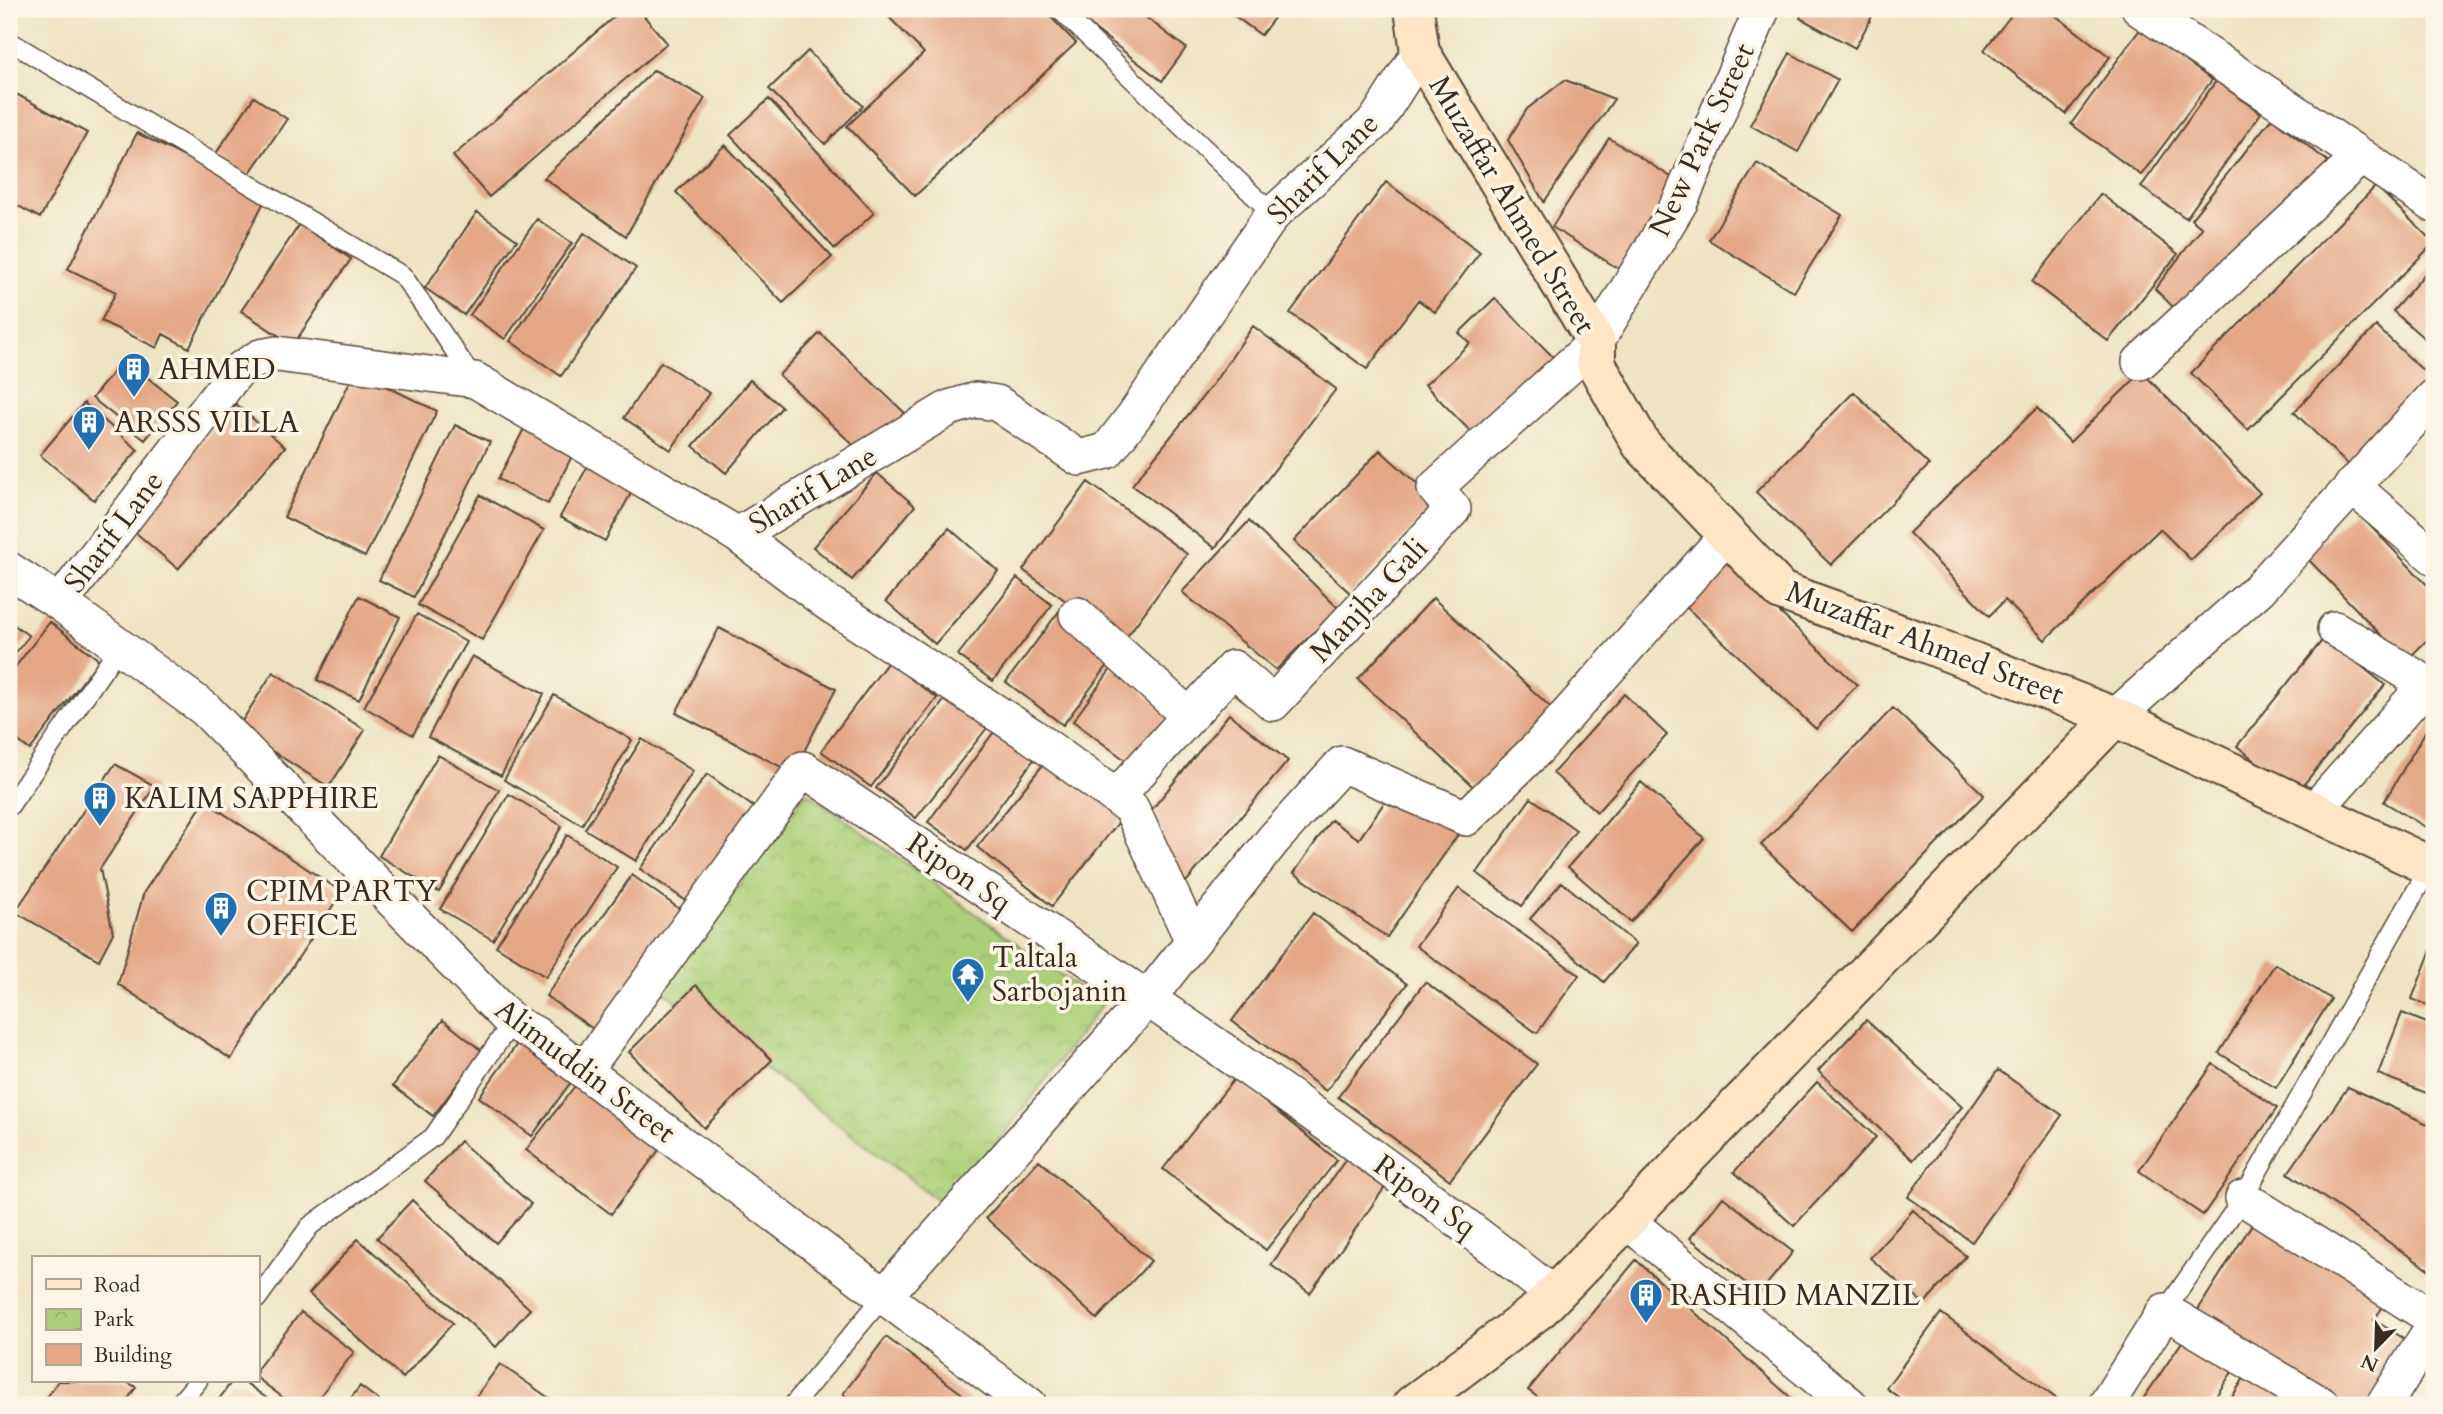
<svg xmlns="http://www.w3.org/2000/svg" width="2443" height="1414" font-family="Cardo,serif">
<defs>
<pattern id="park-crowns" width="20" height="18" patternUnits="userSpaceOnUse" patternTransform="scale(1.75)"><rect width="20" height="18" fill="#abd079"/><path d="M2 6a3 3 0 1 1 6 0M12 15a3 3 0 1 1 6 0" fill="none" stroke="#94b368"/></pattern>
</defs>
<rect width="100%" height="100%" fill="#fcf5e5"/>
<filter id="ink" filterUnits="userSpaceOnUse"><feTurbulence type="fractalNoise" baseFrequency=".0143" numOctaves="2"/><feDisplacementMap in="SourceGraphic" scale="14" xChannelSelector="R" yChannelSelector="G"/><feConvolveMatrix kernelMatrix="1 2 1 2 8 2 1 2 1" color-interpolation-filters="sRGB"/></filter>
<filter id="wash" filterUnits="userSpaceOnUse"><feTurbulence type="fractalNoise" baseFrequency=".00686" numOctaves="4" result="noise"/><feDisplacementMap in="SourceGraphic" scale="28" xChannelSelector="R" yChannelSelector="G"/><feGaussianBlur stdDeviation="1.57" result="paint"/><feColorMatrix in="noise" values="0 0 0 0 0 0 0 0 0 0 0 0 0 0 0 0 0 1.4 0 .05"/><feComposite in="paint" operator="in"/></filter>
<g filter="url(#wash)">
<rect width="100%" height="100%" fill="#eee3c3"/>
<path fill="url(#park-crowns)" stroke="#737d4c" stroke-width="2" d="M807,792L1102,1005L948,1208L662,990Z"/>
<g id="blocks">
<path fill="#e4a786" d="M623,9H638L667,43L489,197L453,156Z
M881,9H1043L1076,43L915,196L847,126L924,53Z
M1069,9H1135L1186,48L1162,81Z
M1225,9H1281L1261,35Z
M1805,9H1876L1855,48L1800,18Z
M2016,9H2047L2110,57L2066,114L1984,50Z
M2141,28L2212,80L2141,175L2071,124Z
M808,51L863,106L825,144L769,89Z
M1790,53L1838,80L1798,152L1750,125Z
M654,70L705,98L626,236L544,178Z
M1565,80L1614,99L1544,202L1508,140L1527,109Z
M2216,81L2261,113L2186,218L2141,187Z
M9,90L87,133L40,218L9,201Z
M254,97L287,119L247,177L215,155Z
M769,99L874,213L835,249L730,135Z
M2272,118L2330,163L2183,317L2155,289L2202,228L2191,219Z
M137,133L266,198L189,348L163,334L157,348L101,321L116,292L68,269Z
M1609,138L1679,182L1622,271L1552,227Z
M725,145L832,257L783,303L676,192Z
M1757,163L1842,215L1794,292L1709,240Z
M1386,182L1480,252L1435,312L1418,300L1367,369L1290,313Z
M2376,186L2434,243L2248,430L2191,373Z
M2101,194L2178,254L2108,341L2032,282Z
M477,212L517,240L464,315L425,288Z
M537,219L572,243L505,339L470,315Z
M300,224L351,259L293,345L241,311Z
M584,233L636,268L561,376L510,341Z
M2434,263V347L2393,311Z
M1495,298L1556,360L1476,437L1425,385L1470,343L1459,333Z
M1253,326L1336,389L1215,548L1132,485L1213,384Z
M2376,326L2434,381L2352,469L2294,412Z
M820,333L906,414L865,456L779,375Z
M124,359L177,401L145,440L92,398Z
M661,362L709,393L671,450L624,418Z
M355,371L437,411L365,557L284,517Z
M2142,372L2260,493L2191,560L2160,529L2045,640L2005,600L1989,616L1909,533L2037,408L2070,442Z
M750,380L782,407L726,473L693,446Z
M1854,392L1929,465L1831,565L1756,492Z
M84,403L138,450L94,500L40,455Z
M236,404L285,447L178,569L128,526Z
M528,421L577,446L548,504L498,479Z
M455,425L490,442L414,597L379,580Z
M1380,450L1437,502L1351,594L1294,541Z
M591,460L636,484L605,541L560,517Z
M877,473L915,506L852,580L813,547Z
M1088,482L1187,554L1123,642L1023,570Z
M480,495L544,530L482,640L418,605Z
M2355,510L2434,592V633L2406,661L2306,557Z
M1249,521L1338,608L1276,670L1182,592Z
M949,528L998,571L935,644L886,601Z
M1726,562L1857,685L1816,729L1685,606Z
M1017,578L1052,605L993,681L958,655Z
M359,596L400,617L359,700L317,680Z
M1433,598L1559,715L1483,796L1358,679Z
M1060,610L1117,653L1063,725L1006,682Z
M417,614L466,642L413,735L364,707Z
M9,621L29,636L9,661Z
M50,622L99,660L30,750L9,734V675Z
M719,628L836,689L793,773L676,713Z
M2325,637L2385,685L2296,794L2237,746Z
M472,656L544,694L501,776L428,737Z
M888,662L937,698L871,787L821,751Z
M1114,665L1170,716L1129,763L1073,721Z
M273,672L365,730L329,787L237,729Z
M1624,694L1667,735L1597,812L1553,773Z
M554,695L632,740L582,825L504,780Z
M947,697L987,728L916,818L876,788Z
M1893,708L1984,795L1852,932L1761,845Z
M1229,714L1288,761L1181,888L1149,813Z
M2434,717V832L2384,802Z
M996,729L1035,758L967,850L928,822Z
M642,739L693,771L636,861L585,829Z
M438,755L499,790L439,892L379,856Z
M1050,756L1125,814L1052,906L977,847Z
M115,764L155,786L100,869L113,933L99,960L15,912Z
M707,774L762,813L695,907L640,869Z
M1641,782L1704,838L1631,922L1568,867Z
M1395,787L1459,833L1387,937L1294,873L1331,820L1359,839Z
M509,794L562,826L493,940L440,909Z
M1531,798L1576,830L1522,906L1477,873Z
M205,801L342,892L231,1059L118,984L144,892Z
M567,835L617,867L546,977L496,946Z
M632,875L681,910L596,1031L546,996Z
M1562,882L1636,944L1604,982L1530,919Z
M1459,888L1579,975L1537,1033L1416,946Z
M1313,913L1407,984L1326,1091L1232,1021Z
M2434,942V1008L2412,999Z
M2275,964L2331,999L2276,1088L2219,1053Z
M1425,982L1537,1064L1450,1180L1338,1097Z
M696,985L772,1060L704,1128L629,1052Z
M2402,1013L2434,1026V1096L2378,1074Z
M443,1020L482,1051L433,1116L393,1086Z
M1866,1020L1962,1107L1913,1160L1818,1071Z
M520,1040L573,1079L532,1136L479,1097Z
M2213,1064L2277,1108L2203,1215L2139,1171Z
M1998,1070L2062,1115L1972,1242L1908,1197Z
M581,1078L665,1142L611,1214L526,1150Z
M1235,1078L1337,1160L1266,1250L1163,1169Z
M1817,1082L1876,1137L1794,1226L1734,1172Z
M2348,1087L2434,1127V1273L2288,1173Z
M460,1141L531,1204L496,1243L425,1181Z
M1349,1155L1388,1183L1310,1293L1271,1265Z
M1039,1160L1151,1261L1097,1319L986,1218Z
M1723,1197L1793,1252L1759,1294L1690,1238Z
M412,1200L530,1309L496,1347L377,1238Z
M1913,1210L1966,1256L1924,1304L1870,1258Z
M2259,1213L2390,1296L2374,1320L2408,1341L2367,1405H2342L2196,1313Z
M358,1239L453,1323L403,1378L309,1294Z
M1636,1260L1799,1405H1548L1528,1390Z
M301,1312L354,1352L313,1405H293L257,1378V1369Z
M1941,1313L2065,1405H1909L1886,1388Z
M2188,1333L2236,1366L2210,1405H2139Z
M886,1337L977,1405H859L843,1394Z
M500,1364L559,1405H470Z
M2250,1369L2317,1405H2231L2228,1403Z
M58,1381H125L136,1387L124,1405H42Z
M232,1381H243L276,1405H215Z
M360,1386L385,1405H346Z"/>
</g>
</g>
<g filter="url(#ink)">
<use href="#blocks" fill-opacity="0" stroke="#564637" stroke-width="2"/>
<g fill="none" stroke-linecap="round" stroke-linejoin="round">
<defs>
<path id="lane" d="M1059,9L1273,214
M9,41L403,276L474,379
M9,807L119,647
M257,1299L310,1226L433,1137L512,1022
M2165,1311L2243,1198L2430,866
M178,1405L198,1381
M793,1405L884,1296"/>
<path id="street" d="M2140,9L2434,205
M2140,362L2361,156
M2352,486L2434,557
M738,535L828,603L1032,736L1131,808L1193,941
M9,570L60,603L205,709L512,1022L535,1034L1029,1405
M60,603L236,372L260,357L277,354L475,380L738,535L949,408L976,400L997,403L1079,458L1107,451L1134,416L1273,214L1376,121L1420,52
M1077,615L1189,716
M2115,717L2259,589L2434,397
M1117,796L1233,668L1273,703L1453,509L1435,488L1596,342L1680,202L1762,9
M2314,811L2427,684L2335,629
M584,1071L803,769C1057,938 1315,1104 1554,1295
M2243,1198L2434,1319
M1626,1220L1850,1405
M884,1296L1148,998L1273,840L1342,764L1466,818L1537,749L1727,535
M2106,1405L2165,1311L2322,1405
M2384,1405L2434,1325"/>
<path id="secondary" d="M1414,9L1420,52L1596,342V364L1641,444L1781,591L1925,643L2115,717L2434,868
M1412,1405L1540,1309L2115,717"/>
</defs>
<use href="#lane" stroke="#564637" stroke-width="21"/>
<use href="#street" stroke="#564637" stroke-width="38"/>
<use href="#secondary" stroke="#564637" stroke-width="42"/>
<use href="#lane" stroke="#fff" stroke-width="18"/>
<use href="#street" stroke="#fff" stroke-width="35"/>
<use href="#secondary" stroke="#fde5c5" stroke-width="38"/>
</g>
</g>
<defs>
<symbol id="building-pin" viewBox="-11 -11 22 30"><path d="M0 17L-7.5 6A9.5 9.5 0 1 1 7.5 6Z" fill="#1f6fb2" stroke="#fcf5e5"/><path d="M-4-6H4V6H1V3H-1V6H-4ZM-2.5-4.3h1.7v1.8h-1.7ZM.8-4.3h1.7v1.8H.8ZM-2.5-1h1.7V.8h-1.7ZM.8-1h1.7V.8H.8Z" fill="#fff"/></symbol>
<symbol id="temple-pin" viewBox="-11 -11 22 30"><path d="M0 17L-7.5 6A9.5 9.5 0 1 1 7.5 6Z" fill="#1f6fb2" stroke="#fcf5e5"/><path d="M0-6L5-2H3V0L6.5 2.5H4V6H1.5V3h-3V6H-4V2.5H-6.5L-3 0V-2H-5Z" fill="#fff"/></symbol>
</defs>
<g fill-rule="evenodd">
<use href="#building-pin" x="115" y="350" width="38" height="52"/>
<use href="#building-pin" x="70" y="403" width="38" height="52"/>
<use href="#building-pin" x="81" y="779" width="38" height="52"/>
<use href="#building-pin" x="202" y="889" width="38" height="52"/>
<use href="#temple-pin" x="949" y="955" width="38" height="52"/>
<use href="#building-pin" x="1627" y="1276" width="38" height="52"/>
</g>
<g text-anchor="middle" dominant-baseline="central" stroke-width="7" stroke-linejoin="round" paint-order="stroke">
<g font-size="30" fill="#3b2a1e" stroke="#fcf5e5">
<text transform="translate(1702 140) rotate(-65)">New Park Street</text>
<text transform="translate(1323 169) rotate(-45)">Sharif Lane</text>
<text transform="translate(1512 205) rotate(59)">Muzaffar Ahmed Street</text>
<text transform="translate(813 490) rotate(-31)">Sharif Lane</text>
<text transform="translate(114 532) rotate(-53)">Sharif Lane</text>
<text transform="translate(1369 600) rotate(-47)">Manjha Gali</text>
<text transform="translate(1925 643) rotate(21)">Muzaffar Ahmed Street</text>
<text transform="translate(959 873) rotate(34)">Ripon Sq</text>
<text transform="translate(585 1071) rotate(37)">Alimuddin Street</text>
<text transform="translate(1425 1196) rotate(36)">Ripon Sq</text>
</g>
<g font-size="30" fill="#3b2a1e" stroke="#fcf5e5" text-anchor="start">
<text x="158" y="369">AHMED</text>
<text x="114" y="422">ARSSS VILLA</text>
<text x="124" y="798">KALIM SAPPHIRE</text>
<text x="246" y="891">CPIM PARTY<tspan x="246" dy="34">OFFICE</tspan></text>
<text x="992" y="957">Taltala<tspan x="992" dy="34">Sarbojanin</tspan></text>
<text x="1670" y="1295">RASHID MANZIL</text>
</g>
</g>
<rect width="2443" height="1414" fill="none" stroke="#fcf5e5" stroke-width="35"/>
<rect x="32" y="1256" width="228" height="126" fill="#fcf5e5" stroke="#afa495" stroke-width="2"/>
<rect x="46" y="1279" width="35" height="10" fill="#fde5c5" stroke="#afa495" stroke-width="2"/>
<text x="94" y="1292" font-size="21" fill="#3b2a1e">Road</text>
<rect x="46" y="1309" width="35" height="21" fill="url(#park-crowns)" stroke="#afa495" stroke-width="2"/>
<text x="94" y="1326" font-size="21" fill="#3b2a1e">Park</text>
<rect x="46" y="1344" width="35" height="21" fill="#e4a786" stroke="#afa495" stroke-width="2"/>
<text x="94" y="1362" font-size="21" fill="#3b2a1e">Building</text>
<g transform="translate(2376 1348) rotate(203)" stroke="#fcf5e5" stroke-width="5" paint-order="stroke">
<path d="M0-5L12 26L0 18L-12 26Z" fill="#3b2a1e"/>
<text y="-10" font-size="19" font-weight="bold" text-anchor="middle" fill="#3b2a1e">N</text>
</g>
</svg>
